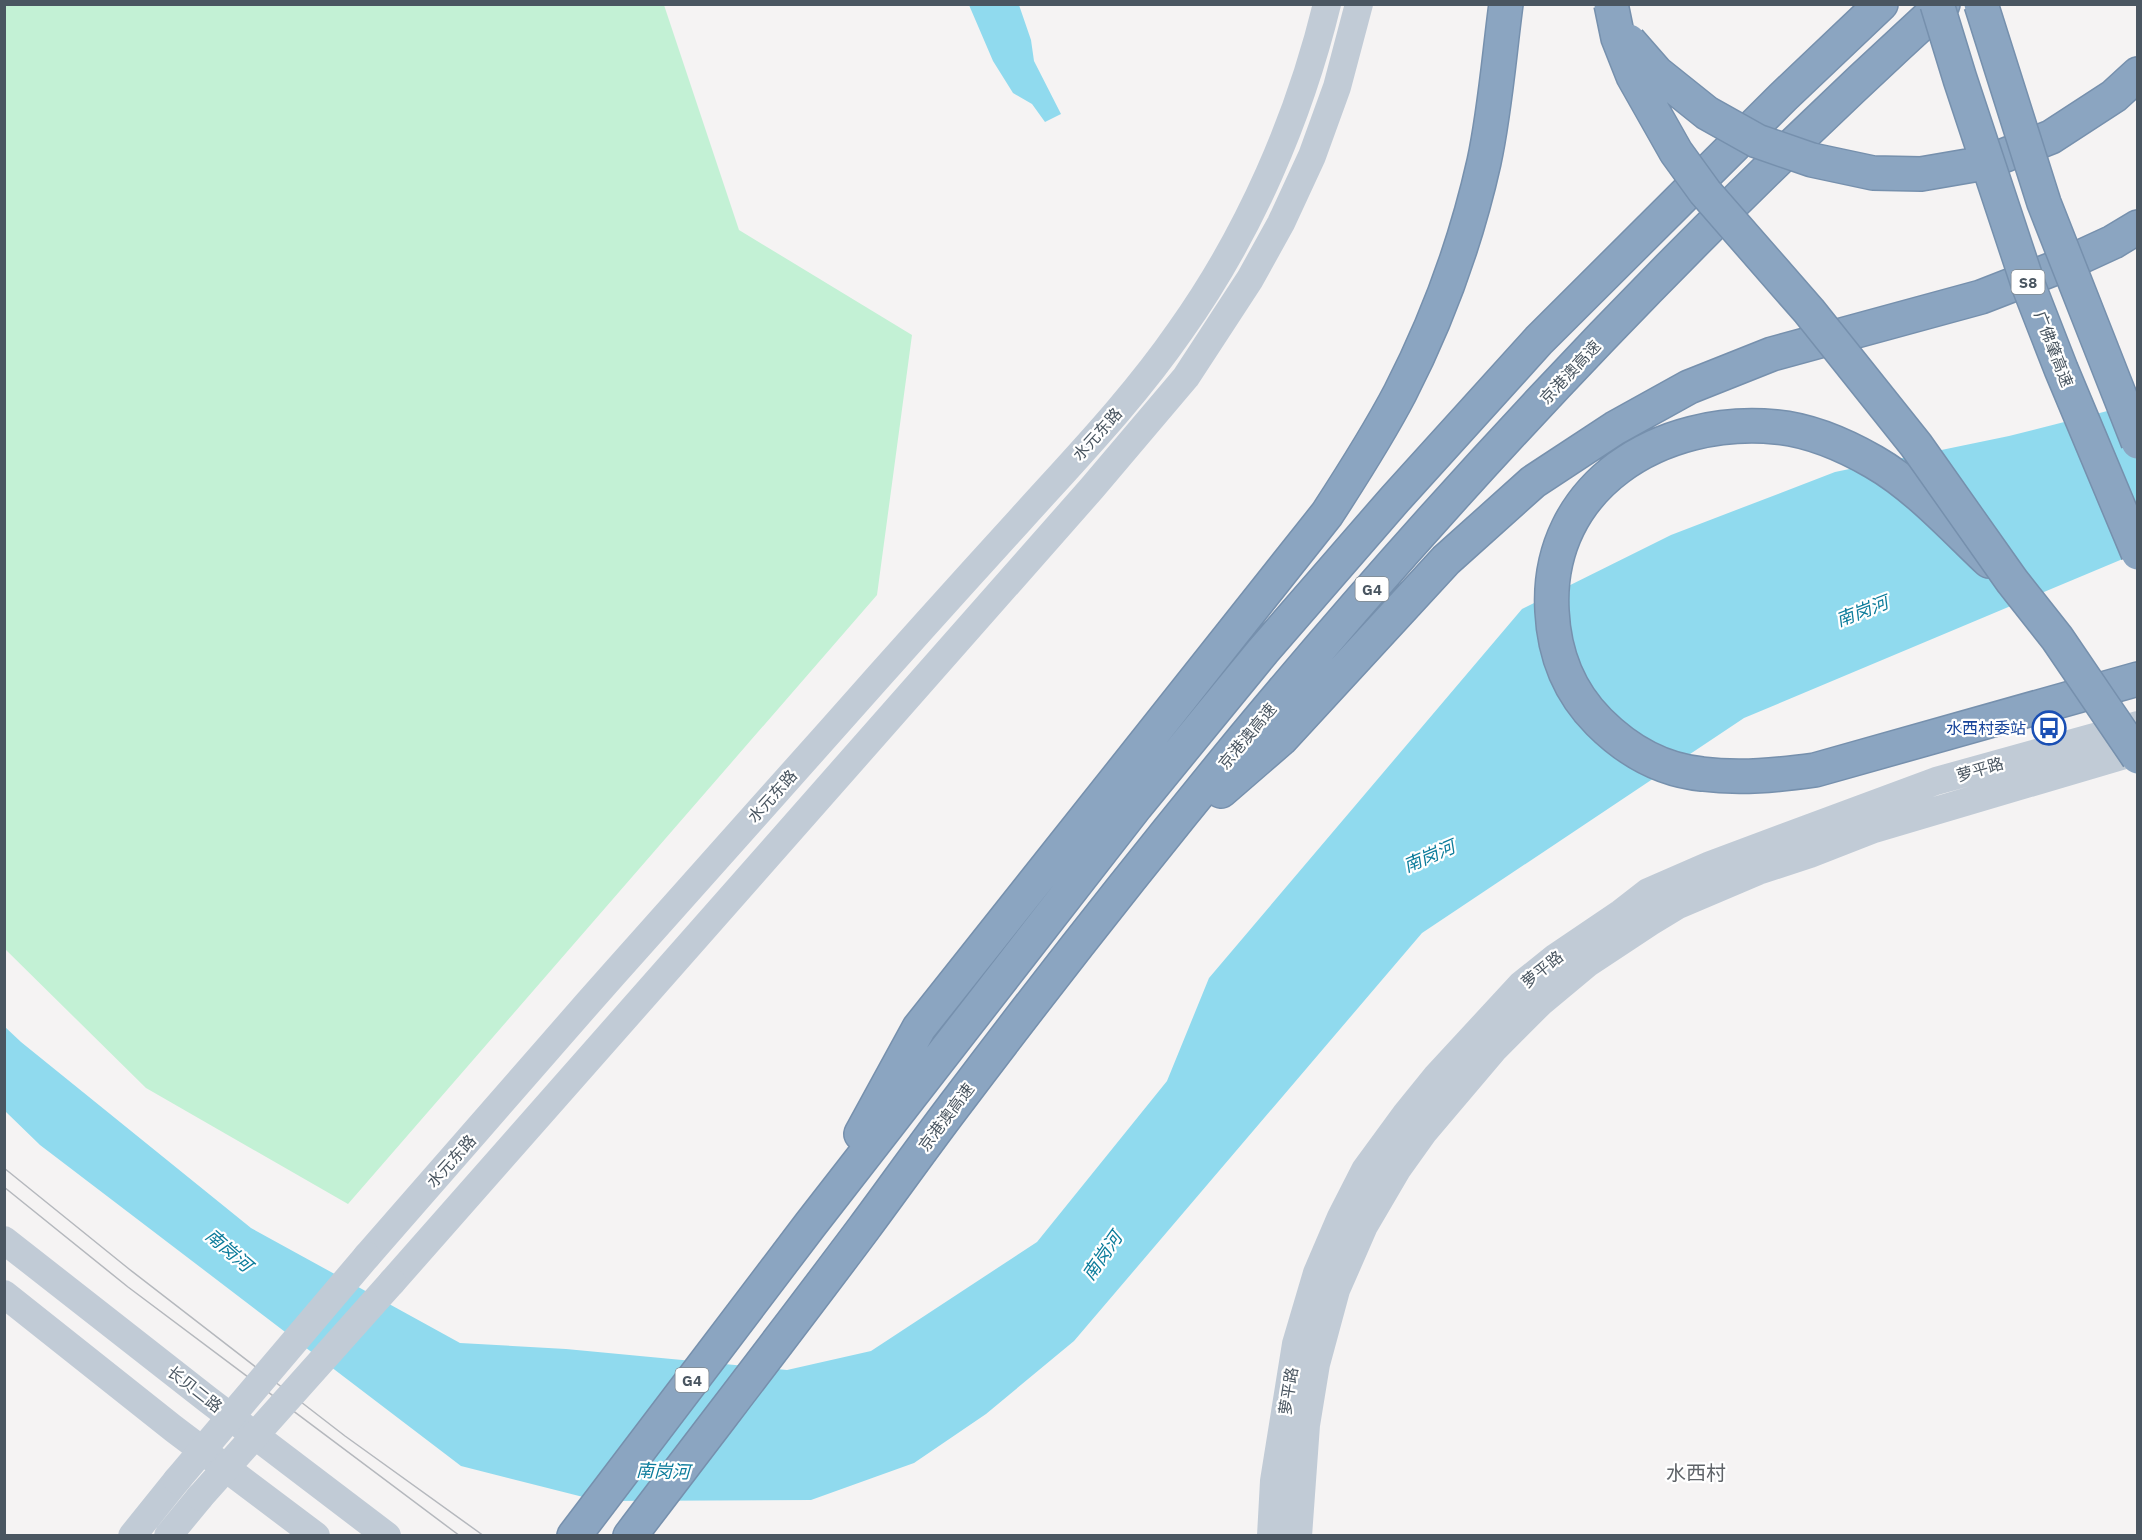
<svg xmlns="http://www.w3.org/2000/svg" width="2142" height="1540" font-family="'IBM Plex Sans','Noto Sans SC',sans-serif">
<rect width="100%" height="100%" fill="#f5f3f3"/>
<path fill="#c3f1d5" d="M4,5H664L739,230L912,335L877,595L348,1204L146,1088L5,949Z"/>
<path fill="#90daee" d="M969,5H1019L1031,40L1034,61L1061,114L1045,122L1032,104L1013,93L993,61Z
M2137,400V553L1744,718L1422,933L1074,1341L986,1414L914,1463L811,1500L599,1501L461,1466L40,1145L5,1111L4,1026L21,1042L251,1228L460,1343L566,1349L787,1370L871,1351L1037,1242L1167,1081L1209,978L1522,609L1671,535L1835,472L2009,436L2123,407Z"/>
<g fill="none" stroke-linecap="round" stroke-linejoin="round">
<defs>
<path id="highway" d="M1985,163L2051,137L2114,96L2138,74
M1989,561C1954,528 1916,486 1874,462C1846,446 1809,430 1776,427C1662,416 1545,485 1552,611C1554,653 1569,692 1599,722C1627,750 1661,770 1702,774C1740,779 1778,775 1815,770L2138,679
M1221,791L1281,739L1446,560L1533,482L1615,428L1689,387L1772,354L1981,297L2063,265L2113,242L2138,227
M861,1134L919,1028L1327,514C1353,474 1378,435 1400,393C1437,321 1466,242 1484,162C1495,111 1499,57 1506,4
M574,1536L810,1225L1136,806L1263,651L1395,499L1539,340L1783,97L1881,4
M630,1536C708,1433 787,1331 864,1228C896,1185 927,1141 960,1098C1052,976 1146,857 1243,739C1459,479 1693,232 1943,4"/>
</defs>
<use href="#highway" stroke="#7690ad" stroke-width="36"/>
<path stroke="#c1cbd6" stroke-width="28" d="M4,1240L207,1399L387,1536
M367,1256C441,1172 514,1087 588,1003C669,911 751,820 833,728C895,658 957,589 1020,520C1075,459 1133,399 1180,331C1249,234 1299,119 1327,4
M392,1282L1092,488L1186,377L1250,279L1281,223L1312,156L1337,87L1359,4
M4,1294L174,1429L316,1536
M132,1536L177,1480
M168,1536L200,1497
M1271,1536L1274,1481L1296,1344L1317,1273L1341,1217L1365,1170L1406,1114L1436,1077L1521,985L1556,957L1621,913L1648,892L1710,865L1936,781L2138,725
M1298,1536L1306,1425L1316,1364L1336,1290L1364,1226L1398,1168L1423,1133L1495,1048L1540,1003L1588,963L1650,922L1678,905L1758,871L1810,854L1874,829L2138,751"/>
<use href="#highway" stroke="#8ba5c1" stroke-width="33"/>
<path stroke="#b5b8bd" stroke-width="1.5" d="M4,1168L129,1269L345,1436L484,1536
M4,1187L128,1287L460,1536"/>
<defs>
<path id="highway-bridge" d="M1611,4L1618,38L1633,76L1676,152L1705,192L1809,311L1916,445L2012,581L2057,638L2138,757
M1937,4L1960,79L2029,287L2061,369L2138,553
M1981,4L2044,203L2138,442
M1629,41L1657,73L1707,113L1757,141L1812,160L1873,173L1921,174L1985,163"/>
</defs>
<use href="#highway-bridge" stroke="#7690ad" stroke-width="36" stroke-linecap="butt"/>
<path stroke="#c1cbd6" stroke-width="28" d="M177,1480L367,1256
M200,1497L392,1282"/>
<use href="#highway-bridge" stroke="#8ba5c1" stroke-width="33"/>
</g>
<defs>
<symbol id="bus-ring" viewBox="-11 -11 22 22"><circle r="9.5" fill="#fff" stroke="#1a4fb4" stroke-width="1.5"/><path d="M-5-6H5V4H4V6H2V4H-2V6H-4V4H-5ZM-3.5-4V0h7V-4ZM-3.5 1.2v1.5H-2V1.2ZM2 1.2v1.5H3.5V1.2Z" fill="#1a4fb4"/></symbol>
</defs>
<g fill-rule="evenodd">
<use href="#bus-ring" x="2030" y="709" width="38" height="38"/>
</g>
<g text-anchor="middle" dominant-baseline="central" stroke-width="4.5" stroke-linejoin="round" paint-order="stroke">
<g fill="#fff" stroke="#808990" stroke-width="1.5">
<rect x="2011.5" y="270" width="33" height="24" rx="4.5"/>
<rect x="1355.5" y="577" width="33" height="24" rx="4.5"/>
<rect x="675.5" y="1368" width="33" height="24" rx="4.5"/>
</g>
<g font-size="15" font-weight="bold" fill="#4a5661">
<text x="2028" y="282">S8</text>
<text x="1372" y="589">G4</text>
<text x="692" y="1380">G4</text>
</g>
<g font-size="16" fill="#4a5661" stroke="#fff">
<text transform="translate(2054 349) rotate(69)">广佛肇高速</text>
<text transform="translate(1570 372) rotate(-47)">京港澳高速</text>
<text transform="translate(1097 434) rotate(-48)">水元东路</text>
<text transform="translate(1247 736) rotate(-50)">京港澳高速</text>
<text transform="translate(1980 769) rotate(-16)">萝平路</text>
<text transform="translate(772 796) rotate(-48)">水元东路</text>
<text transform="translate(1542 969) rotate(-39)">萝平路</text>
<text transform="translate(946 1117) rotate(-53)">京港澳高速</text>
<text transform="translate(451 1161) rotate(-48)">水元东路</text>
<text transform="translate(195 1389) rotate(38)">长贝二路</text>
<text transform="translate(1288 1391) rotate(-81)">萝平路</text>
</g>
<g font-size="16" fill="#164399" stroke="#fff" text-anchor="end">
<text x="2026" y="728">水西村委站</text>
</g>
<g font-size="18" font-style="italic" fill="#0c7c9b" stroke="#fff">
<text transform="translate(1862 611) rotate(-21)">南岗河</text>
<text transform="translate(1429 856) rotate(-23)">南岗河</text>
<text transform="translate(229 1250) rotate(41)">南岗河</text>
<text transform="translate(1102 1256) rotate(-55)">南岗河</text>
<text transform="translate(663 1471) rotate(2)">南岗河</text>
</g>
<g font-size="20" fill="#5f6368" stroke="#fff">
<text x="1696" y="1472">水西村</text>
</g>
</g>
<rect width="2142" height="1540" fill="none" stroke="#4a5661" stroke-width="12"/>
</svg>
